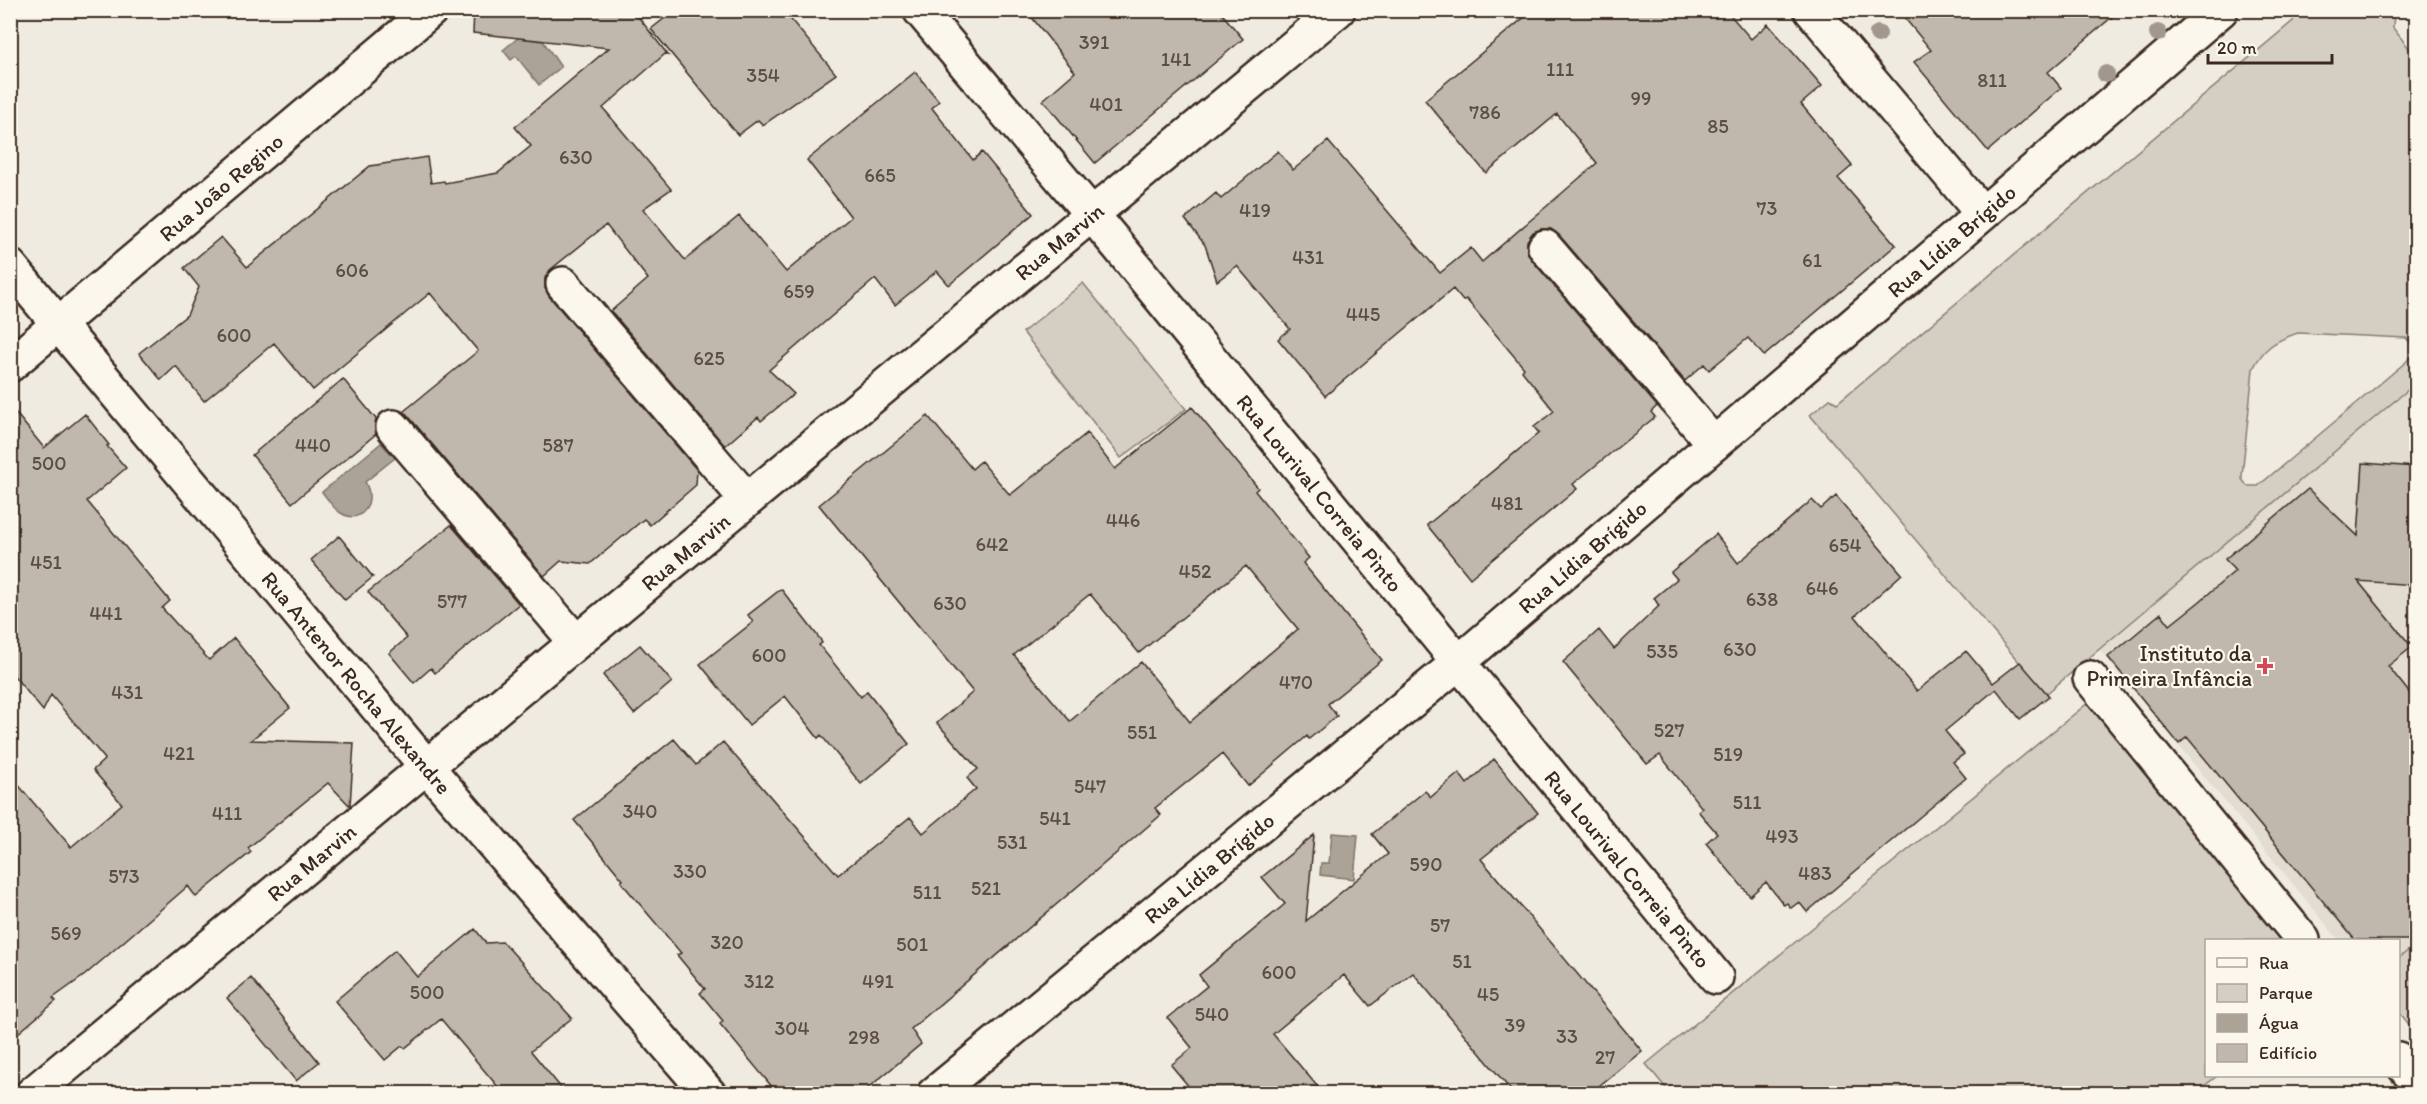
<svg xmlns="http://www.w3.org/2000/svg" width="2427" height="1104" font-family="Itim,sans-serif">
<rect width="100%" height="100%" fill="#f0ebe0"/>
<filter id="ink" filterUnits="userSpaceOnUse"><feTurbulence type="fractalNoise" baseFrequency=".0167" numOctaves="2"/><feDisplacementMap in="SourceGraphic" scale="12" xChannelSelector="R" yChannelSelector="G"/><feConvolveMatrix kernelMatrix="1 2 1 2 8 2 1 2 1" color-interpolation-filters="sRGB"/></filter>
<g filter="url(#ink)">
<path fill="#e2dcd1" d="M2416,383V944L2399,958L2398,940H2339L2100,650Z"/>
<path fill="#d5cec3" stroke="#887c70" stroke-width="1.5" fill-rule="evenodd" d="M2297,11H2394L2393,28L2416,57V383L2046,694L1810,415L1830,399L1837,403L2293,21ZM2298,333L2406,338L2415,348L2407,361L2258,486H2247L2242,479V476L2253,369C2263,348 2276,340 2298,333Z
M1083,283L1186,409L1121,458L1023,332Z
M2100,693L2302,940H2206V1076H2217L2195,1093H1670L1646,1064Z
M2416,944V1033L2399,1012V958Z"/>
<path fill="#aca397" stroke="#7f7367" stroke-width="1.5" d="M518,38L543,41L561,67L539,85L516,56L511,60L503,50Z
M381,443L395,458L365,482C377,502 361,526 341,513C333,509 328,499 322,492Z
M1332,833L1358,835L1354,879L1320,875L1321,863H1329Z"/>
<path fill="#c0b8ad" stroke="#3b2a1e" stroke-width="1.5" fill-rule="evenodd" d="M474,10H633L668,55L665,54L603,108L671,189L643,209L685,260L739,216L786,272L851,217L807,160L915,72L939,101L932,108L973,160L982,152L1033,214L949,285L937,271L895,305L875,279L769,370L794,394L761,421L758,417L725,446L611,311L648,279L606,225L550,270L545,278V288L549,296L697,470L696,485L650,525L644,519L590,564L561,561L544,576L404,411L478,351L430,293L313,390L274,343L204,401L176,366L161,380L139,353L187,315L199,287L184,268L221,237L247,267L370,166L427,157L431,183L444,181L445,183L498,173L531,146L515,127L609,48L473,33Z
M675,10H783L836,74L763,125L758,120L738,135L651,29Z
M1026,10H1219L1243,39L1095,163L1043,100L1075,72Z
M1533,10H1726L1751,39L1768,24L1822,86L1801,104L1852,166L1838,178L1896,245L1764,356L1748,338L1709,370L1704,364L1685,381L1559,235L1551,229H1541L1533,232L1527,241V251L1531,259L1657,406L1651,412L1655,417L1573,484L1577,489L1470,578L1427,525L1539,433L1534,427L1554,411L1522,371L1524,368L1466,299L1463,301L1453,289L1325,396L1278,339L1290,329L1237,266L1217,281L1205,245L1185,219L1216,193L1221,199L1278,151L1293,170L1328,141L1440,273L1471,248L1482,262L1597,163L1557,114L1486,173L1425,100Z
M1898,10H2120L2048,72L2061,88L1988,151L1914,62L1931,50Z
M343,379L376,419V434L292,503L252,455Z
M10,406L44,448L85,414L109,445L107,446L126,468L87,501L170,601L162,608L209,660L234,638L290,708L251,740L354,743L350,806L328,783L248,848L251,852L196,897L188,886L85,975L53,998L56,1001L10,1040V775L71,847L122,804L93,770L105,759L51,695L43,711L10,671Z
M1192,407L1258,488L1255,491L1309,558L1303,563L1382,660L1328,704L1337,716L1309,739L1307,736L1248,786L1222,754L1155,808L1161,815L911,1029L921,1044L861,1094H778L720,1024L723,1021L700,993L705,989L677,955L681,953L621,882L623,880L574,820L674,739L696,765L723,742L838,875L910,817L923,833L976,789L967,778L978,769L937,723L973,692L819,505L928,416L972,469L981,461L1010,495L1087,433L1115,469ZM1246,566L1298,629L1190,722L1141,662L1070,721L1014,655L1090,594L1139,653Z
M2363,463L2416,467V585L2358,581L2412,647L2388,666L2416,701V940H2355L2187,737L2179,744L2108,657L2161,613L2170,625L2199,602L2235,571L2225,559L2308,489L2358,536Z
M1836,496L1902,574L1855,616L1917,691L1966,651L1993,683L2020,662L2049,696L2020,719L1996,689L1945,731L1964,754L1953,762L1966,778L1807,912L1799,902L1791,908L1787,903L1784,905L1766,882L1750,896L1706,843L1717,833L1698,811L1702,808L1660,755L1647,764L1563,662L1599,630L1614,649L1659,606L1654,598L1677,579L1671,572L1716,534L1738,563L1812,500L1821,509Z
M451,525L519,604L435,673L431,668L414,683L389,653L407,638L368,592Z
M339,536L373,577L345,600L311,560Z
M781,589L820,639L822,643L819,645L861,697L867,691L909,744L861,784L821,735L818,738L785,696L749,725L700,664L753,622L748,615Z
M640,645L672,682L634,714L603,675Z
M1494,759L1538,813L1481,859L1642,1051L1589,1094H1514L1413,973L1370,1006L1344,975L1273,1034L1324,1094H1195L1171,1065L1192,1048L1168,1018L1207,986L1199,975L1285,904L1262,877L1314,835L1306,921L1388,854L1372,834L1392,818L1425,791L1431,797L1459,773L1467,784Z
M475,929L486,943L503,942L572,1018L531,1051L566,1094H504L441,1019L405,1048L402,1046L385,1060L335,1001L395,950L417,977Z
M251,978L319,1062L296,1081L227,998Z"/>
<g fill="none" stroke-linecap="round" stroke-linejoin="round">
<defs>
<g id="minor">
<path id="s1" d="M920,10L1119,247L1716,977"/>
<path d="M1811,10L1982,213"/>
<path d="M1545,247L1714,444"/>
<path id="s2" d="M10,266L426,766L709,1094"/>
<path d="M563,284L747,500"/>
<path id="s3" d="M10,365L431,10"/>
<path d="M393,427L576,642"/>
<path d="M2090,678L2303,940"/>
<path d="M2398,1059L2416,1081"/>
<path id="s4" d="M32,1094L1338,10"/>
<path id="s5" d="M934,1094L1458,663L2221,10"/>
</g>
</defs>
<use href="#minor" stroke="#3b2a1e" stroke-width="38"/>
<use href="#minor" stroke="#fbf7ec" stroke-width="33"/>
</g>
<g fill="#a2978c">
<circle cx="2158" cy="33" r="9"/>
<circle cx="1878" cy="34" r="9"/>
<circle cx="2106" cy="74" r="9"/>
</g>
</g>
<path fill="#d1495b" stroke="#fbf7ec" stroke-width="2" d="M2262 657h6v6h6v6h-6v6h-6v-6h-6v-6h6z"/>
<g text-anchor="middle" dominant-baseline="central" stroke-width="4.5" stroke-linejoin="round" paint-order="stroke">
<g font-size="20" fill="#5c4e42">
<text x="1094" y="42">391</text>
<text x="1176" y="59">141</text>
<text x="1560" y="69">111</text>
<text x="763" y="75">354</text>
<text x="1992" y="80">811</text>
<text x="1641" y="98">99</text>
<text x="1106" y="104">401</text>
<text x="1485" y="112">786</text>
<text x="1718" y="126">85</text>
<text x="576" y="157">630</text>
<text x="880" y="175">665</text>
<text x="1767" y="208">73</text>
<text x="1255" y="210">419</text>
<text x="1308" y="257">431</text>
<text x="1812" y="260">61</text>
<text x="352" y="270">606</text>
<text x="799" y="291">659</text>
<text x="1363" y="314">445</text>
<text x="234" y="335">600</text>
<text x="709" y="358">625</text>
<text x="313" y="445">440</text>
<text x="558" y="445">587</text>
<text x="49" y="463">500</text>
<text x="1507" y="503">481</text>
<text x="1123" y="520">446</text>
<text x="992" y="544">642</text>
<text x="1845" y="545">654</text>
<text x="46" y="562">451</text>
<text x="1195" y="571">452</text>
<text x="1822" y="588">646</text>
<text x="1762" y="599">638</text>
<text x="452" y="601">577</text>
<text x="950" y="603">630</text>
<text x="106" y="613">441</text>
<text x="1740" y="649">630</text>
<text x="1662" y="651">535</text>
<text x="769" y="655">600</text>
<text x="1296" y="682">470</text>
<text x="127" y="692">431</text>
<text x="1669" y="730">527</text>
<text x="1142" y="732">551</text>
<text x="179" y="753">421</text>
<text x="1728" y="754">519</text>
<text x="1090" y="786">547</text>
<text x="1747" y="802">511</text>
<text x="640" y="811">340</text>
<text x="227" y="813">411</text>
<text x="1055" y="818">541</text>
<text x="1782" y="836">493</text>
<text x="1012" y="842">531</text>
<text x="1426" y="864">590</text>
<text x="690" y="871">330</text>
<text x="1815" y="873">483</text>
<text x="124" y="876">573</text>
<text x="986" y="888">521</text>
<text x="927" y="892">511</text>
<text x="1440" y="925">57</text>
<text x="66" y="933">569</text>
<text x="727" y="942">320</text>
<text x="912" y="944">501</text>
<text x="1462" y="961">51</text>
<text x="1279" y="972">600</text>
<text x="759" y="981">312</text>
<text x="878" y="981">491</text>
<text x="427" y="992">500</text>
<text x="1488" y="994">45</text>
<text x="1212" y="1014">540</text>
<text x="1515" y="1025">39</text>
<text x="792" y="1028">304</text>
<text x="1567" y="1036">33</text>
<text x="864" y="1037">298</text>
<text x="1605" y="1057">27</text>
</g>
<g font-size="22" fill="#3b2a1e" stroke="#fbf7ec">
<text stroke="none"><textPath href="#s3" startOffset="276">Rua João Regino</textPath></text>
<text stroke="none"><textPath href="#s5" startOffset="1328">Rua Lídia Brígido</textPath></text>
<text stroke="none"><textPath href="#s4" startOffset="1335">Rua Marvin</textPath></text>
<text stroke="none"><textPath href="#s1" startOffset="627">Rua Lourival Correia Pìnto</textPath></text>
<text stroke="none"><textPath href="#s4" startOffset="849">Rua Marvin</textPath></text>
<text stroke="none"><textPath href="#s5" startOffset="842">Rua Lídia Brígido</textPath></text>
<text stroke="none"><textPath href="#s2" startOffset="542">Rua Antenor Rocha Alexandre</textPath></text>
<text stroke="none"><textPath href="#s4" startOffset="363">Rua Marvin</textPath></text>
<text stroke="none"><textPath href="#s5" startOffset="356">Rua Lídia Brígido</textPath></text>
<text stroke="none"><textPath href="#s1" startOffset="1113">Rua Lourival Correia Pìnto</textPath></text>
</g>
<g font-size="22" fill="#3b2a1e" stroke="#fbf7ec" text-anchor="end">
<text x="2252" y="653">Instituto da<tspan x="2252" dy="25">Primeira Infância</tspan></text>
</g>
</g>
<rect width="2427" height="1104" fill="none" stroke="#fbf7ec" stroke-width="36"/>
<rect x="18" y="18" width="2391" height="1068" fill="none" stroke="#3b2a1e" stroke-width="2" filter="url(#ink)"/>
<rect x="2205" y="939" width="195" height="138" fill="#fbf7ec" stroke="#aea59a" stroke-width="1.5"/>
<rect x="2217" y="958" width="30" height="9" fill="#fbf7ec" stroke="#aea59a" stroke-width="1.5"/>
<text x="2259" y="969" font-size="18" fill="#3b2a1e">Rua</text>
<rect x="2217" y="984" width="30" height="18" fill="#d5cec3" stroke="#aea59a" stroke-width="1.5"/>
<text x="2259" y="999" font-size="18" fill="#3b2a1e">Parque</text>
<rect x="2217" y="1014" width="30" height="18" fill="#aca397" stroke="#aea59a" stroke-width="1.5"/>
<text x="2259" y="1029" font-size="18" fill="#3b2a1e">Água</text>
<rect x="2217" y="1044" width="30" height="18" fill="#c0b8ad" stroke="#aea59a" stroke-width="1.5"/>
<text x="2259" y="1059" font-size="18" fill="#3b2a1e">Edifício</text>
<path d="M2208 54v9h124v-9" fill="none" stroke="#3b2a1e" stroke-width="3"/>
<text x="2217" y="54" font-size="18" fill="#3b2a1e" stroke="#fbf7ec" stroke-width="4.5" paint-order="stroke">20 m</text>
</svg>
